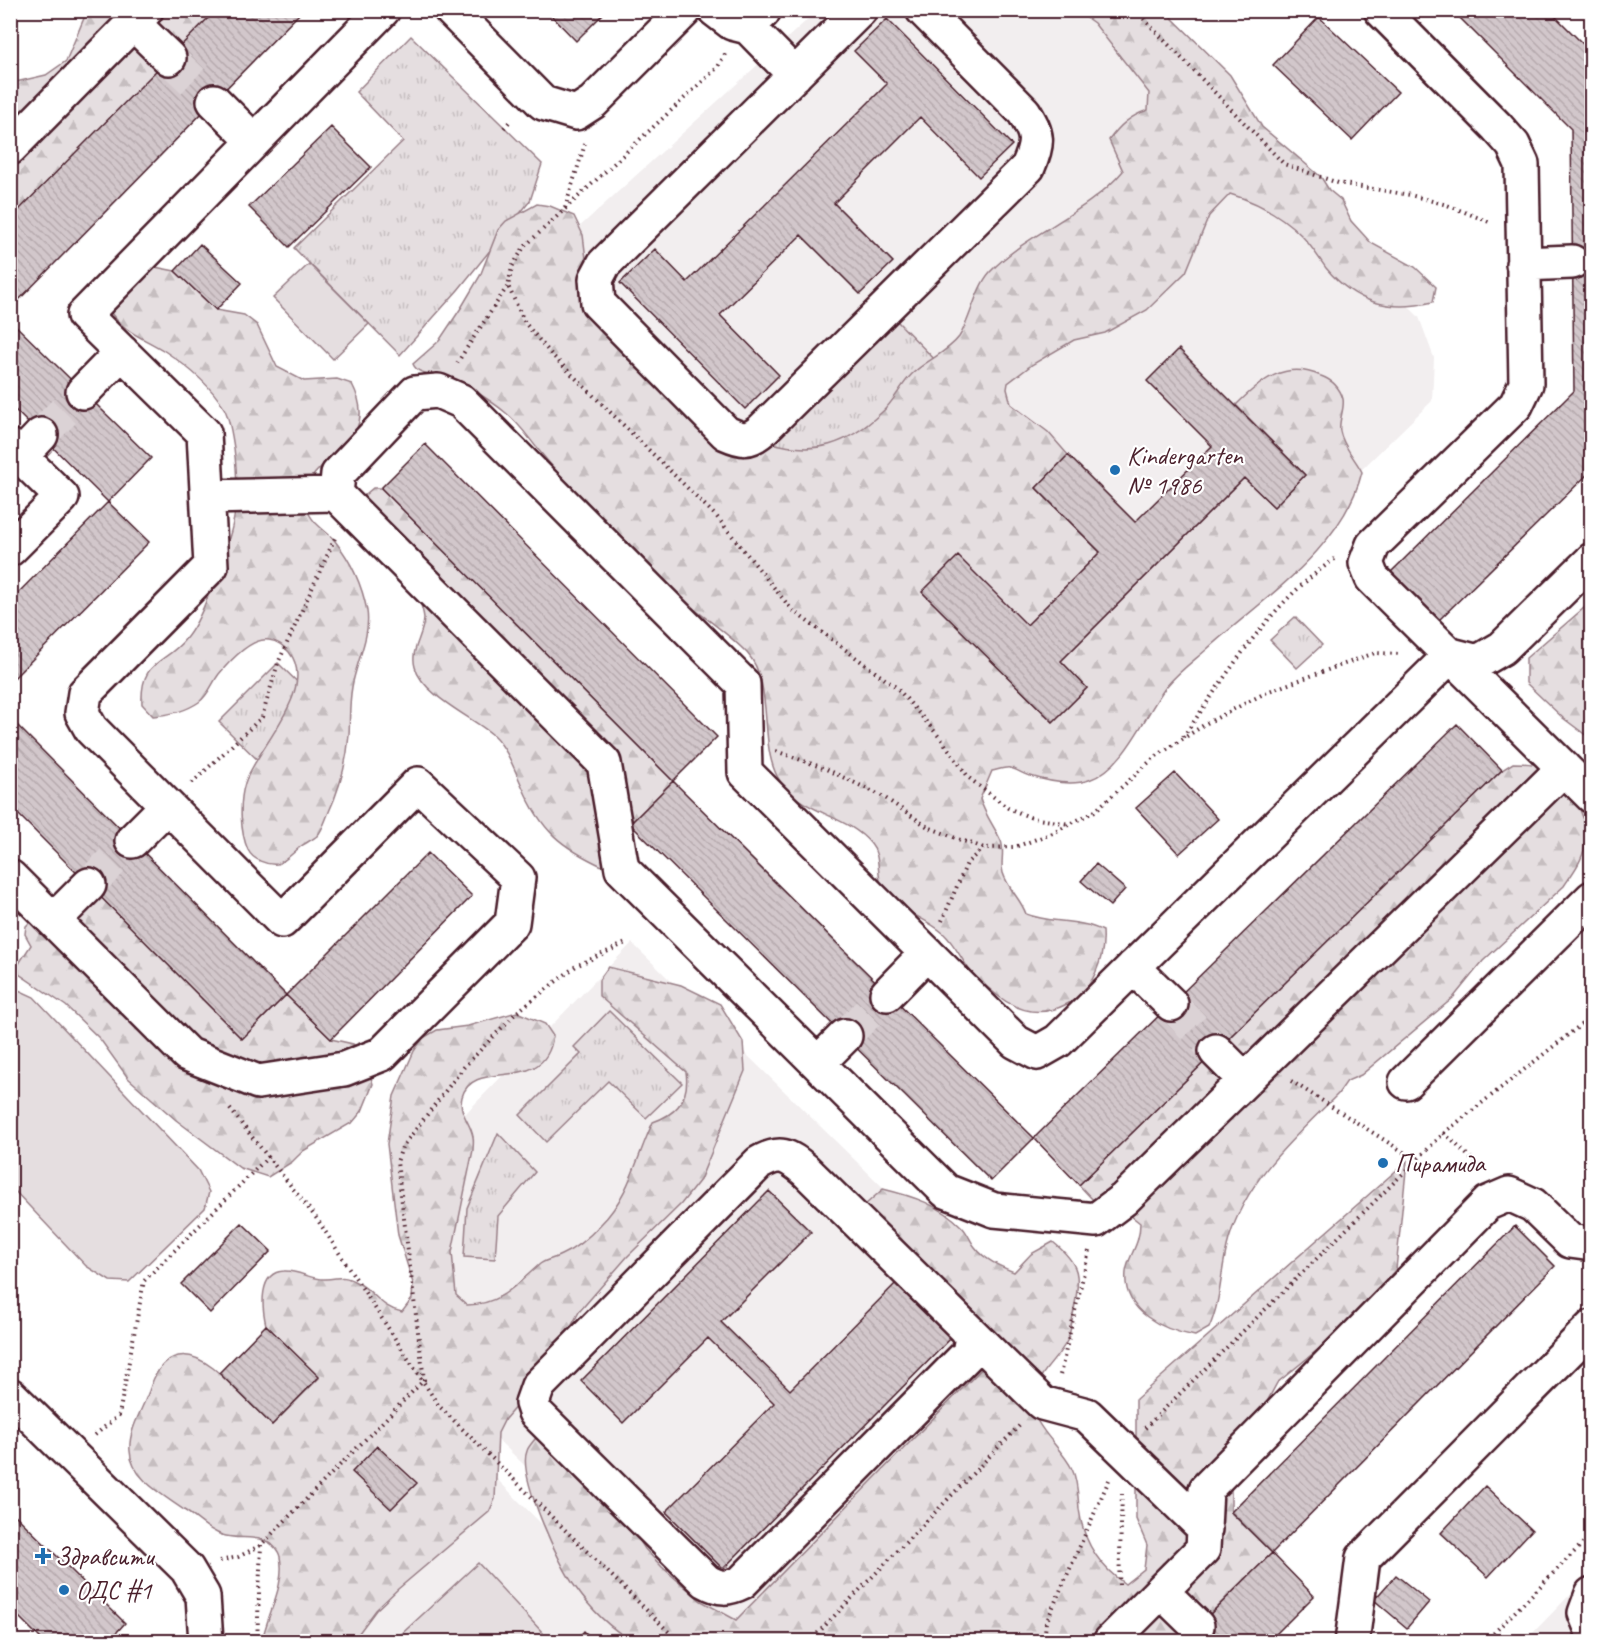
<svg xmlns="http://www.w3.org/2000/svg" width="1602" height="1652" font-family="Caveat,sans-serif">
<defs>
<pattern id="grass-tufts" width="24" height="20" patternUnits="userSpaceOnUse" patternTransform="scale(1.5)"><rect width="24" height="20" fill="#e5dee0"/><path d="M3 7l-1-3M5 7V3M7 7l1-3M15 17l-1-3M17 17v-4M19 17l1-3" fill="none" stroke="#c6bec0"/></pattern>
<pattern id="forest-firs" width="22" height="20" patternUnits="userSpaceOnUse" patternTransform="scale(1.5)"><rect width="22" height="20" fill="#e5dee0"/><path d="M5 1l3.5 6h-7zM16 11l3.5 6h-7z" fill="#c6bec0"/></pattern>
<pattern id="building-back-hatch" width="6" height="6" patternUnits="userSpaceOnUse" patternTransform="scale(1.5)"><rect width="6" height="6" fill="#d2c7cb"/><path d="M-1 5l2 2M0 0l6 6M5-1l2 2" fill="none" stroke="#b6aaae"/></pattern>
</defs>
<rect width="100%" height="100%" fill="#fff"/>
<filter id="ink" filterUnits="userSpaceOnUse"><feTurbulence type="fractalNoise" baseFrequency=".0167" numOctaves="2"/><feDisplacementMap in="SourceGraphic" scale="12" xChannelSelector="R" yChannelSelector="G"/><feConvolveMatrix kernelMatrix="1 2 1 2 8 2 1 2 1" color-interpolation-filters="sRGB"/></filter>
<g filter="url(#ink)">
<path fill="#f2eeef" d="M817,11H1114L1217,115L792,531L544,259Z
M1224,123L1419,317L1434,358L1432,401L1058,765L798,538Z
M632,943L1046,1346L758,1641H705L450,1393L428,1152Z
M472,1454L658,1641L334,1642Z
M1591,1573V1641H1525Z"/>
<path fill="url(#grass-tufts)" stroke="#987e86" stroke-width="1.5" d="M411,36L542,164L530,201L458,290L400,355L294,248L403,141L356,92Z
M897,321L942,367L809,495L765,449Z
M1295,617L1322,645L1297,668L1270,640Z
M278,663L333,717L274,776L219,722Z
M609,1011L682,1083L646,1118L608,1081L546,1142L520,1115L581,1054L574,1047Z
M498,1133L535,1172L498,1216L495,1259L464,1257L467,1208Z"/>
<path fill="url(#forest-firs)" stroke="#987e86" stroke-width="1.5" d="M87,11H216L11,219V83L46,75L66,61Z
M1077,11H1165L1230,75L1262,127L1321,177L1329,190L1341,200L1351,221L1371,243L1415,267L1436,287L1433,302C1390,312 1356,304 1326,268C1318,257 1311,245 1301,235C1281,215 1257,202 1230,194L1209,216L1186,272L1147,310L1105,333L1074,340L1033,364L1008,383L1007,389L1011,404L1048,432L1068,455L1036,488L1100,552L1027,625L922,592L1053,722L1087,688L1061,661L1244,478L1274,507L1305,475L1236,405C1261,380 1285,360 1321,376C1332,380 1340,388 1343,399C1345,409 1338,421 1340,431C1342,445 1356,460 1362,472C1343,549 1262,599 1206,650C1192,662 1178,672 1166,687C1145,714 1125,768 1089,780C1070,787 1046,781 1027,775C1021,773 1016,769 1010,768C1005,767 998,770 992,771L980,799C985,815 994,826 1001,841C1005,851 1000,863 1003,873C1008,889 1021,899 1026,914C1051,924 1078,918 1103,931C1105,958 1093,991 1067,1004C1036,1020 1011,1009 986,986C981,982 975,978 971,972C961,959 955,944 943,933C926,918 900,911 886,894C874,879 883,858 871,844C846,813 796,813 777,776C759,741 774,682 747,653C723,628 694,611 669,589C649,571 631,551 612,532C588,506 563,480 541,453C529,439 521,425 506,413C488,398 463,383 441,376C431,374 417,374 413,364L439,341L461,308L480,276L498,230L506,221L537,204L550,206L574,216L583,235L587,267L688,388L769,442C815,456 847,445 881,413C894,402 900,386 912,374C926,360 947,353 959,337C970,321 975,289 990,272C1029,231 1086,215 1123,171L1109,140C1120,125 1130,116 1148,110L1149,93L1094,23Z
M155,267L175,271L216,310L244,315L257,325L277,367L304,381L337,379L352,384C387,451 298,455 306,503C308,522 324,528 335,541C351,561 362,585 367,611C371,636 356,662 352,687C349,703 350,719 349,735C347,762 339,790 328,814C325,821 322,831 317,836C312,840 305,843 300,847C294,852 285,862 277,864C266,865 253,860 248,850C240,832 239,802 245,783C256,749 319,689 289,652C283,646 278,641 269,640C251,637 229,662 219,674C212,683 209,695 199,702C186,711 169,715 153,716L142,704C140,658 165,666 187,637C201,619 207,597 216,576C235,527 241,501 234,448C232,436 230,419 224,408C211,386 187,366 166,352C146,339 125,333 111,313C116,289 131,272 155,267Z
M373,488H381L673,781L630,824L619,859L604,867C561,847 541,831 522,786C514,769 507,748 493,735C472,717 422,695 415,667C410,650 423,636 424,619C424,613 421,606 420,601L359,500Z
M1591,602V739L1563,718L1526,683V658Z
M1513,763C1523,763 1535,763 1545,768C1568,781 1591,818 1585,845C1583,860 1572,874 1564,886L1483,961L1453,998L1361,1075L1347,1081L1338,1094C1295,1137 1247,1178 1229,1239C1220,1269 1222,1299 1209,1328L1195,1336C1163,1330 1122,1312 1126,1272C1128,1256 1140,1246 1140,1223L1126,1212L1095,1202L1079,1185L1502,770Z
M95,891L242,1039L286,995L331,1039L353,1044L363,1054L373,1084L362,1111L353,1122L303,1151L292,1162L268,1177L240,1168L176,1120L128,1078L100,1039L66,1006L19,974L18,965L31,945L25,934L26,926L32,920Z
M608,967L681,985L720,1004L743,1042L745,1071L700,1180L681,1204L627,1257L579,1312L565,1338L524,1397L505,1419L498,1433L495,1499L489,1512L398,1589L376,1610L353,1641H262C267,1615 286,1584 280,1557C279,1551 272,1543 266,1541C252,1535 237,1540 222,1535C207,1530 197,1518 184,1510C165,1496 131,1479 130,1451C128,1431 142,1410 149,1391C160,1356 182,1344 213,1368C234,1385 253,1406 272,1425L319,1378L266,1325C262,1308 258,1272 284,1271C298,1270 312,1280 325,1279C339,1279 342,1274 356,1282C376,1292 379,1307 402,1312L412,1299L413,1283L398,1235L387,1144L394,1096L414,1051L423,1038L437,1030L468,1026L517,1012L545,1024L553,1036C545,1097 473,1056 462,1097C458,1113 471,1123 473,1137C474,1141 473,1146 473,1150L452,1252L456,1295L467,1305C500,1305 517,1284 540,1264C547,1259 554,1259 561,1255C575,1249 591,1235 601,1224C629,1197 637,1156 653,1122C677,1114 690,1099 686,1072L599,996V980Z
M1407,1161L1396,1269L1348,1325L1277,1383L1231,1469V1513L1272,1553L1182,1641H633C611,1630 590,1608 576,1588C560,1567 517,1475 527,1451C528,1447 532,1443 535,1439L548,1437L610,1494L645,1549L662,1567L701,1601L736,1620L999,1351L866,1223L865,1205L883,1189C912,1196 941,1205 962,1227C968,1233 970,1241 975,1247C985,1260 999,1266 1014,1272L1031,1254L1053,1242C1081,1265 1080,1275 1074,1310C1072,1319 1071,1332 1067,1341C1058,1359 1038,1373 1033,1395C1027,1424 1061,1445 1072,1469C1078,1481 1078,1497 1079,1509C1083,1542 1099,1566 1125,1584L1144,1569L1147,1545L1136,1519V1399Z"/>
<path fill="#e5dee0" stroke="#987e86" stroke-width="1.5" d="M309,264L369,324L333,359L273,298Z
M10,986L34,997L198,1170L209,1192L205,1208L129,1282L110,1281L86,1266L11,1187Z
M478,1563L543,1633L534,1641H394Z"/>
<path fill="url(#building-back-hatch)" stroke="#4a1f2b" stroke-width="1.5" d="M216,10H303L10,309V219Z
M546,10H607L576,41Z
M1452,10H1549L1592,53V470L1438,621L1390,573L1574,391L1571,129Z
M1319,17L1398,92L1352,140L1273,65Z
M887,19L1012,145L979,177L920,117L834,203L893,262L860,294L801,235L720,315L779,375L745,409L620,283L655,249L687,282L864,107L887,84L854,51Z
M331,127L371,167L289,247L249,207Z
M200,244L242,283L216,310L175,271Z
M10,320L151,458L108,502L10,405Z
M1179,349L1305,475L1274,507L1244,478L1061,661L1087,688L1053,722L922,592L958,556L1027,625L1100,552L1036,488L1068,455L1135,522L1212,446L1147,381Z
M425,444L717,737L673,781L381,488Z
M108,502L149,542L10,682V601Z
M10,718L286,995L242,1039L10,806Z
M1457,724L1502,770L1079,1185L1034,1138Z
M1175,773L1218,819L1179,854L1136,808Z
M673,781L1034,1138L991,1181L630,824Z
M428,853L472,896L331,1039L286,995Z
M1096,864L1125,889L1110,906L1081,881Z
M769,1191L811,1232L721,1322L790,1390L903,1276L959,1330L723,1569L666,1512L774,1403L708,1338L623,1423L581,1381Z
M242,1223L271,1251L210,1313L181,1284Z
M1515,1226L1555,1266L1272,1553L1231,1512Z
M266,1325L319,1377L272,1425L219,1373Z
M377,1446L417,1483L391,1509L352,1472Z
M1485,1486L1532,1530L1488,1577L1441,1533Z
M10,1510L125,1623L108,1642H44L10,1608Z
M1272,1553L1314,1596L1268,1642H1182Z
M1396,1575L1429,1602L1407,1628L1374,1600Z
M584,1631L595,1642H574Z"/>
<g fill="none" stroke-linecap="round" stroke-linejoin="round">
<path stroke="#dbd2d5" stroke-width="33" stroke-dasharray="33 16" stroke-linecap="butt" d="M169,58L214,101
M41,435L83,392
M89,885L132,841
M1171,1004L1216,1051
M845,1036L887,994"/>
<defs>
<path id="minor" d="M451,10L543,103L576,113L593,102L685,10
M715,10L732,23L748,27L763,12
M860,10L604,264L596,279L598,303L726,433C742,440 748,442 762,430L1028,167C1039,142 1038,135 1024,112L923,10
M1381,10L1497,127L1513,145L1522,164L1526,384L1516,405L1373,545L1366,563L1372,578L1592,796
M133,23L169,58
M748,27L795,75
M214,101L254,141
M10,148L146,10
M1523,264L1572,262
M83,392L122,352
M10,446L62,497L10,549
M10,461L21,456L41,435
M336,494L338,474L415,393L438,391L461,401L743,684L745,772L1016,1042L1037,1053L1058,1041L1451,655
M209,497L336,494L604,763L622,869L946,1191L994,1210L1096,1220L1124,1199L1564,768
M1451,655L1478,662L1502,648L1592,560
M132,841L167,806
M10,877L187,1054L258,1082L344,1069L382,1054L512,923L518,878L418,784L282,921L91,729L82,713L85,693L211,566L204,433L84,315L383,10
M54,920L89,885
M1133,967L1171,1004
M887,994L927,953
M1216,1051L1245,1080
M818,1063L845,1036
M1406,1082L1592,898
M967,1330L972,1337L969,1353L742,1582C728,1589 720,1589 706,1581L535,1412L532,1403L538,1386L759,1163C780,1151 787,1155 805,1170L1042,1403L1087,1415L1205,1529
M10,1395L187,1569L203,1596L206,1642
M1161,1591L1197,1626
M1592,1594L1585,1613L1592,1630
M1110,1642L1203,1549L1206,1489L1488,1203L1509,1194L1533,1205L1570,1241L1592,1244
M1352,1642L1363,1558L1592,1327"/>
</defs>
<use href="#minor" stroke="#4a1f2b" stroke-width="38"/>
<path stroke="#4a1f2b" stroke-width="4" stroke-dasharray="1.5 4.5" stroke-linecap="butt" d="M1135,10L1284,164L1338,183L1410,195L1447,205L1489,222
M725,54L718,67L524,247L512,267L508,286L525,323L551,354L717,517L792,610L897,688L942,740L969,778L1008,808L1032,818L1070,824
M504,128L512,119
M565,208L585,144
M457,363L507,287
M1183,737C1227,675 1270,602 1335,559
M776,751L826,769L882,796L928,827L958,839L984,848L1015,847L1053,833L1095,811L1155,757L1207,723L1269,691L1375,653L1401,654
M192,783L262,717L278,663L335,538
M942,921L967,863L983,848
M1291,1081L1416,1160
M230,1109L317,1219L439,1406L679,1642
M1444,1133L1482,1169
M1060,1375L1089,1251
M1145,1428L1444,1133L1592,1016
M95,1435L119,1415L144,1281L268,1157
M220,1561L238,1557L261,1545L424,1380L397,1162L402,1147L464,1067L517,1012L576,966L628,942
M1119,1585L1122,1494
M257,1642L261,1545
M809,1642L1020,1425
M1044,1642L1046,1623L1109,1480
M1485,1642L1592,1534"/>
<use href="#minor" stroke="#fff" stroke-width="33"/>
</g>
</g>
<g fill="#1f6fb2" stroke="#fff" stroke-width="2">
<circle cx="1115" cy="470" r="6"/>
<circle cx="1383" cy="1163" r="6"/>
<path d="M40 1547h6v6h6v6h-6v6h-6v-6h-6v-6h6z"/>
<circle cx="64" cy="1590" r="6"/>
</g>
<g text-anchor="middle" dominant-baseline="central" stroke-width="4.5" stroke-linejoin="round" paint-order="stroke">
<g font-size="26" fill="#4a1f2b" stroke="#fff" text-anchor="start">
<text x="1127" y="455">Kindergarten<tspan x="1127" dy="30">№ 1986</tspan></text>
<text x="1395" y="1163">Пирамида</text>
<text x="55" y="1556">Здравсити</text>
<text x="76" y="1590">ОДС #1</text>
</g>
</g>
<rect width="1602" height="1652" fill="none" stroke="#fff" stroke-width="36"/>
<rect x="18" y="18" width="1566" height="1616" fill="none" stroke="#4a1f2b" stroke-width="2" filter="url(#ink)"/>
</svg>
